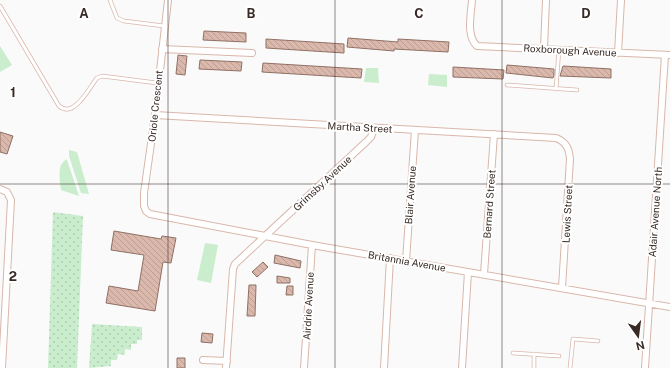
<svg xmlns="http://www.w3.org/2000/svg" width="670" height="368" font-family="'Public Sans',sans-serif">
<defs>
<pattern id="garden-dots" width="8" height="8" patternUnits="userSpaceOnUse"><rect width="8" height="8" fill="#caedce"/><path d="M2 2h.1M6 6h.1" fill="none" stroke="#aecbb1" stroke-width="1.8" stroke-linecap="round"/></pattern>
<pattern id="building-back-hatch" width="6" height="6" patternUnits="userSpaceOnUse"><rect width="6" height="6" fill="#dab8ac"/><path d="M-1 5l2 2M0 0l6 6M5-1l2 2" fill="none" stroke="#bc9e94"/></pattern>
</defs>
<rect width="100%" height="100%" fill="#fafafa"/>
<path fill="#caedce" d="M0,46L12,65L0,72Z
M366,68H378L379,83L364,82Z
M429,74L447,75V87L428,85Z
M69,150L77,152L89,194L81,193L69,156Z
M67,159V160L79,196L61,190C60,181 56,164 67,159Z
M205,243L218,245L211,283L197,280Z"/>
<path fill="url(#garden-dots)" d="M53,212L83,216L77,368H48Z
M92,324L142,327V340H137V344H131V350L125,349V355L118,354L117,360H111V366L89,368Z"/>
<path fill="url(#building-back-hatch)" stroke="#907065" d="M204,31L246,33V42L203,40Z
M348,38L398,42V39L449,42L448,52L394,49V51L347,47Z
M266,39L344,44V53L266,48Z
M178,55L187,56L185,75L176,74Z
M200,60L242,62L241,71L199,69Z
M263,63L362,69L361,78L262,72Z
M507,65L554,69V75L553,78L506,73Z
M563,66L611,69V78L560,76Z
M453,67L504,70L503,79L453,77Z
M0,132L13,136L7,154L0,152Z
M114,231L161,239L162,236L176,238L171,263L163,262L155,311L106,303L109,286L138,291L144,255L111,250Z
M275,255L301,261L300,268L274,263Z
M263,262L268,267L257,277L252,272Z
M277,276L290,278V283H277Z
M249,285H256L255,316H247Z
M287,286H293V295H286Z
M202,333L213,334L212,343L201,342Z
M177,358H185V368H177Z"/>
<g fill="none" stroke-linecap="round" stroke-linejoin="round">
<defs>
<path id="lane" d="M110,0L117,18L124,21L164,26
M0,6L59,106C74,119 89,88 97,78L102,76L157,83
M507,85L577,90
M556,89L559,49
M513,353L559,356
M534,368V354
M570,368L573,339L598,341"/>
<path id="street" d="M168,0L155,115L144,193V206L146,211L150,214L312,245L670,307
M472,0C471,15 466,36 477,46L670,55
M544,48L546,0
M162,49L252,53
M618,53L621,0
M155,115L556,138C566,142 569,148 570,159L562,288
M0,189L7,192L11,200L2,368
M406,261L415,130
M484,274L494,134
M203,360L227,361
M226,368L233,269L235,264L366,142L371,137L374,128
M304,368L312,245
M384,368L390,258
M462,368L468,272
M645,368L665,55"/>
</defs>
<use href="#lane" stroke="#d9b7ab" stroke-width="4.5"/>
<use href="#street" stroke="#d9b7ab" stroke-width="8"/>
<use href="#lane" stroke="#fff" stroke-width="3"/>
<use href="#street" stroke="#fff" stroke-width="6"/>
</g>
<path fill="none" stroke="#372a25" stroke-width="1" stroke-opacity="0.55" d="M168,0V368M335,0V368M502,0V368M0,184H670"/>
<g text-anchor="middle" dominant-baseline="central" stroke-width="4" stroke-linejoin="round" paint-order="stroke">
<g font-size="10" fill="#372a25" stroke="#fff">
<text transform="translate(570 50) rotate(3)">Roxborough Avenue</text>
<text transform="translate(155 106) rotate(-84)">Oriole Crescent</text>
<text transform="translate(360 127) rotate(3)">Martha Street</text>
<text transform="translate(322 183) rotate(-43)">Grimsby Avenue</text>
<text transform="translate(410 195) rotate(-86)">Blair Avenue</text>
<text transform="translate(489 204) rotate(-86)">Bernard Street</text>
<text transform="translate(655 212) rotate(-86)">Adair Avenue North</text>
<text transform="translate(567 214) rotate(-87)">Lewis Street</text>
<text transform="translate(407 261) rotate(10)">Britannia Avenue</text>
<text transform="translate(308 306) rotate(-87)">Airdrie Avenue</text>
</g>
</g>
<g font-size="13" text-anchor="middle" font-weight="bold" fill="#372a25" stroke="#fff" stroke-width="4" stroke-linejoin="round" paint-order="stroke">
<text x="84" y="18">A</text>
<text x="251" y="18">B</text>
<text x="419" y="18">C</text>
<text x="586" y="18">D</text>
<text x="13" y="97">1</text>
<text x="13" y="281">2</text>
</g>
<g transform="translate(638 336) rotate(166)" stroke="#ffffff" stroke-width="3" paint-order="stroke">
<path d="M0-3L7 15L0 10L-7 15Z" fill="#372a25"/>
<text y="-6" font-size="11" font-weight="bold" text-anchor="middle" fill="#372a25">N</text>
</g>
</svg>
